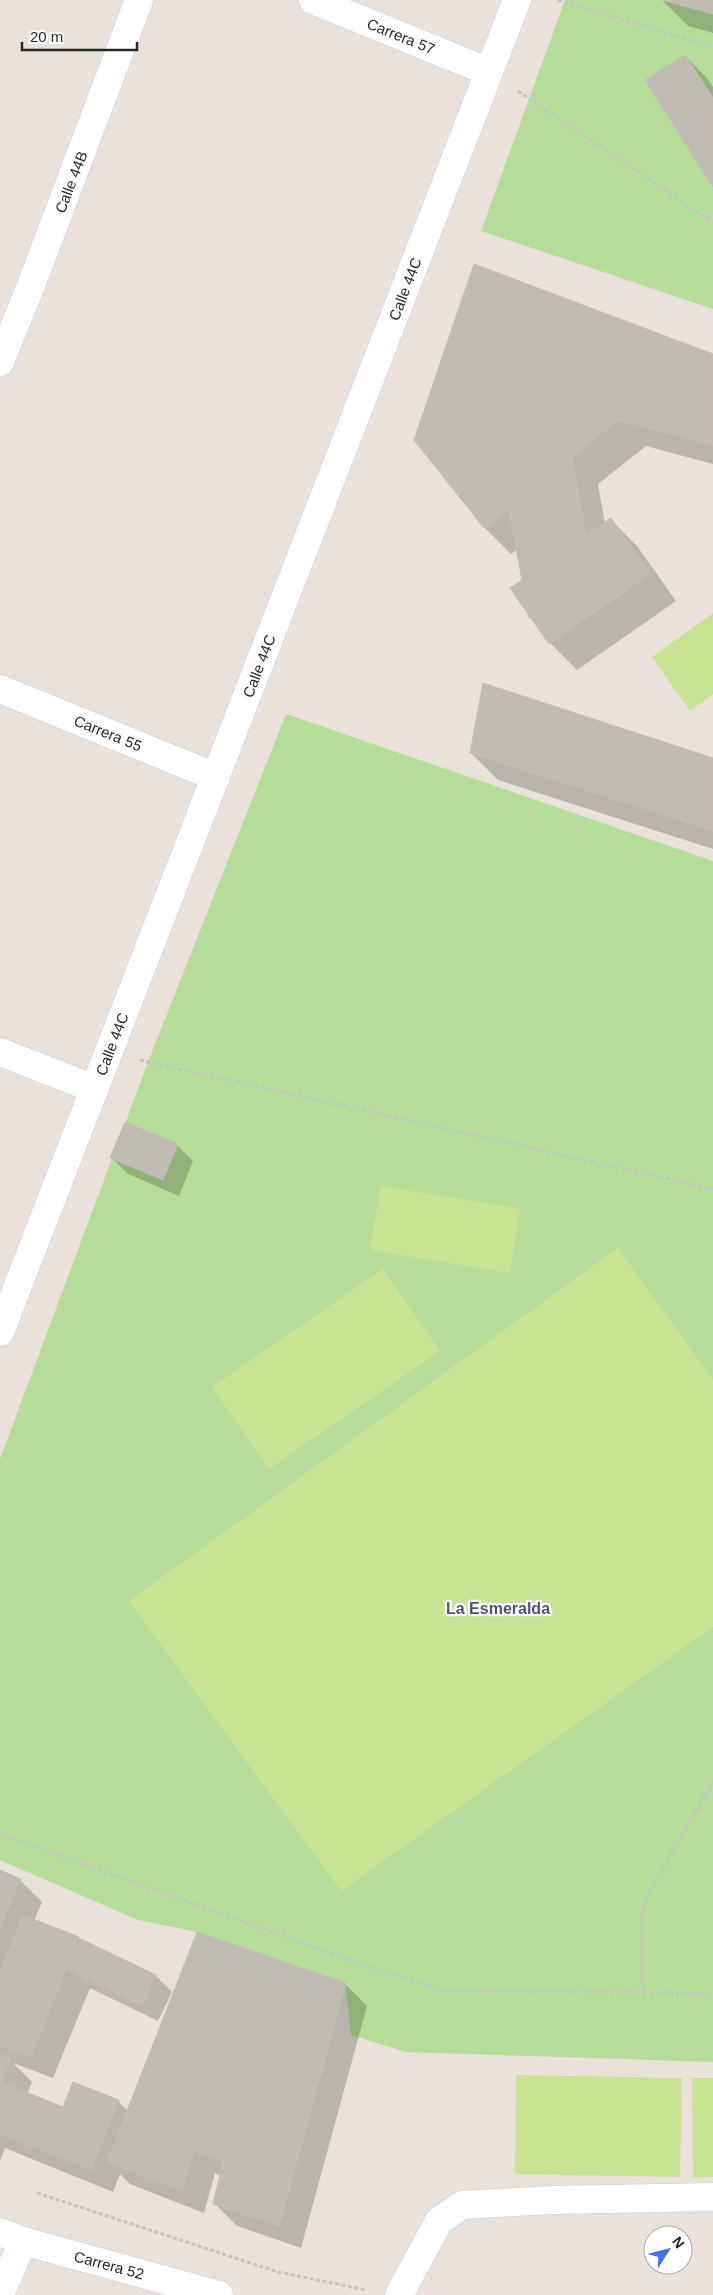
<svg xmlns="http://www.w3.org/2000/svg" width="713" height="2295" font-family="Arial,sans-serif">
<rect width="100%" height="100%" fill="#e9e1da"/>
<path fill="#b6dc99" d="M565,0H713V309L481,231Z
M286,714L713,861V2062L406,2052L351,2035L345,1983L197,1932L138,1920L0,1860V1459L148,1062Z"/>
<path fill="#c9e395" d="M713,613V694L690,711L652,657Z
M381,1186L520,1209L510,1273L370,1250Z
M618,1248L713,1380V1627L341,1891L129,1601Z
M383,1269L440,1351L269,1469L212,1387Z
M516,2075L682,2078L680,2177L515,2174Z
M692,2078H713V2177L693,2178Z"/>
<path fill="#0003" d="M662,0H713V33L688,26Z
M685,56L707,78L713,87V185Z
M713,355V464L646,446L598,484L605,524L611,520L637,546L676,601L577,670L550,643L530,617L517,549L511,554L485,528L416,440Z
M471,753L713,759V849L498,780Z
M177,1145L193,1161L179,1196L128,1174L112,1158Z
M0,1871L20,1880L42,1902L34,1921L78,1938L156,1976L172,1992L158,2021L90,1988L53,2078L13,2063L32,2082L27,2094L64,2109L118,2101L128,2111L345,1984L367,2006L301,2248L237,2226L215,2204L221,2176L215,2173L204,2213L130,2184L120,2174L113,2192L5,2148L0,2161Z"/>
<path fill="#c1bbb6" stroke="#c4bdb4" d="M662,0H713V14Z
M685,55L713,98V187L645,80Z
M474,264L713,354V446L619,420L572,457L586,535L611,518L650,574L549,644L531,618H529L528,614L510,588L522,580L509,509L484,528L414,440Z
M483,683L713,758V831L470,753Z
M125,1122L178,1144L163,1180L110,1158Z
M0,1870L21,1879L0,1928Z
M23,1915L79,1937L31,2057L0,2045V1972Z
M197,1932L346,1983L279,2226L213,2204L223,2162L193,2152L182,2191L107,2162Z
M81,1939L156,1975L142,2006L66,1969Z
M0,2054L11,2058L1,2082L63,2107L73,2082L119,2100L91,2170L0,2134Z"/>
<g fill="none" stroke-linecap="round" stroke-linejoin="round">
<defs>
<path id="minor" d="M313,0L489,72
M0,362L30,288L139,0
M0,689L216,777
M0,1052L95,1089
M0,1332L517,0
M0,2232L23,2241L219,2295
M0,2294L23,2241
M399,2295L439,2221L462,2205L552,2200L713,2197"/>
</defs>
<use href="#minor" stroke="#c8cdd8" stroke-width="29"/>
<path stroke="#c3c3c3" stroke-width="3" stroke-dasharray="4 2.5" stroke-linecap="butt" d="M558,0L713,47
M518,91L706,218L713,216
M707,219L713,222
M140,1060L713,1189
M0,1834L355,1962L441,1990L643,1992L713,1995
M643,1992L641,1919L647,1896L713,1782
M37,2193L278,2272L367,2290"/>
<use href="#minor" stroke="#fff" stroke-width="28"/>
</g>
<g text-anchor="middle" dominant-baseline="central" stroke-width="4.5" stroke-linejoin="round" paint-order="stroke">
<g font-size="15" fill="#272727" stroke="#fff">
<text transform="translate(401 36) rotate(22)">Carrera 57</text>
<text transform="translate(71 182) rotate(-69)">Calle 44B</text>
<text transform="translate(405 289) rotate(-69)">Calle 44C</text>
<text transform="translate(259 666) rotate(-69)">Calle 44C</text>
<text transform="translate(108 733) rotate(22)">Carrera 55</text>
<text transform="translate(112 1044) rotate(-69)">Calle 44C</text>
<text transform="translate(109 2265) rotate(15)">Carrera 52</text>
</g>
<g font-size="16" font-weight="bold" fill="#4b5674" stroke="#fff">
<text x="498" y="1608">La Esmeralda</text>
</g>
</g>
<g transform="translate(668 2250) rotate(54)"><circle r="24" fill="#ffffff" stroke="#a9a9a9"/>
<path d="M0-4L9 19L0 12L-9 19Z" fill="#4372ec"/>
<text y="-8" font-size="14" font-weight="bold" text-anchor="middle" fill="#272727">N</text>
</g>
<path d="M22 42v8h115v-8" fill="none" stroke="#272727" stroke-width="2.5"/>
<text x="30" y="42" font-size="15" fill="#272727" stroke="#ffffff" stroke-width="4" paint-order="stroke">20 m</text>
</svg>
